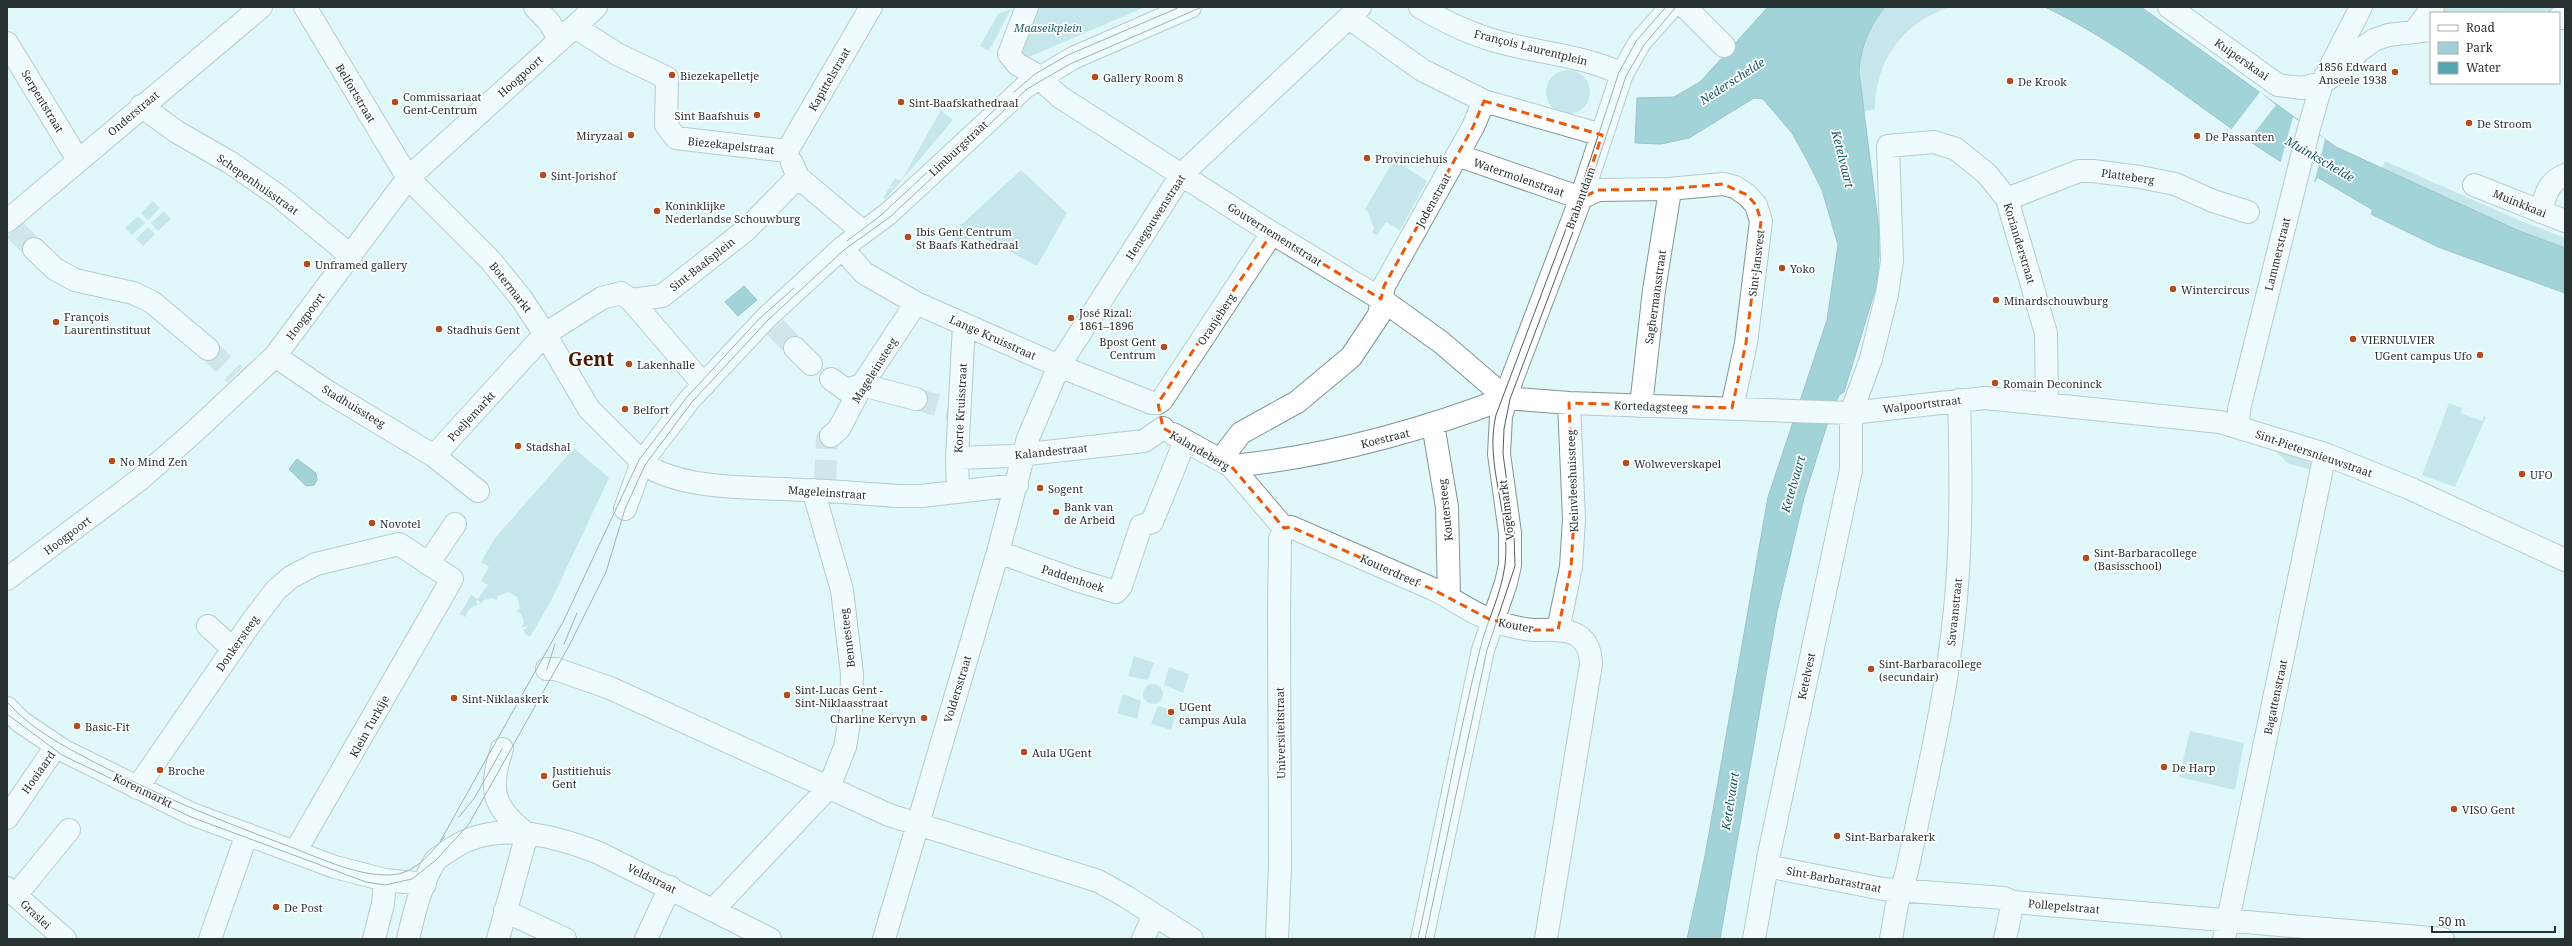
<svg xmlns="http://www.w3.org/2000/svg" width="2572" height="946" font-family="'Noto Serif',serif">
<rect width="100%" height="100%" fill="#e1f8fa"/>
<path fill="#a2d1d7" d="M1035,7H1145L1022,60L1018,55Z
M1885,7H1950C1903,22 1875,61 1875,109L1862,112C1857,73 1859,39 1885,7Z
M2442,7H2565V11L2441,13Z
M1011,9L989,51L980,46L998,14Z
M1546 92a22 22 0 1 1 44 0a22 22 0 1 1-44 0Z
M941,110L953,120L885,200L884,197L889,188H893L890,186L895,178L901,181Z
M1394,160L1427,181L1400,230L1386,222L1377,235L1372,233L1374,228L1368,212L1365,209Z
M2385,161L2521,221L2565,238V248L2517,230L2382,168Z
M1021,170L1067,213L1037,266L974,233L965,247L949,236Z
M153,201L160,208L148,220L141,213Z
M164,211L171,219L158,231L151,223Z
M138,216L145,223L132,235L125,228Z
M148,227L155,234L143,246L136,239Z
M2449,403L2462,408L2461,413L2482,421L2484,416L2486,417L2455,487L2422,475Z
M574,448L609,478L551,601L530,637L525,634L523,630L528,627H522L524,622L521,614L516,612L520,608L517,597L509,592L498,596L497,601L493,598L484,600L481,604L478,600L476,601L478,605C471,606 467,610 466,617L460,614L471,595L478,599L488,585L481,581L489,567L481,562L495,538Z
M2274,449L2311,463L2315,471L2287,463Z
M1134,656L1154,663L1148,680L1128,676Z
M1169,667L1189,674L1183,693L1164,685Z
M1143 694a10 10 0 1 1 20 0a10 10 0 1 1-20 0Z
M1123,694L1141,701L1137,719L1117,713Z
M1158,706L1177,711L1171,730L1151,724Z
M2190,731L2244,743L2235,790L2179,777Z"/>
<path fill="#56a6b0" stroke="#48838a" d="M1768,7H1885C1869,26 1861,47 1859,72L1879,230V255L1877,284L1844,392L1839,395L1827,425L1804,498L1777,612L1720,939H1687L1705,856L1768,497L1827,320L1838,245L1822,190L1807,160L1792,133L1763,99L1754,98L1689,138L1661,144L1635,143L1637,98L1674,97L1700,82Z
M2045,7H2141L2336,147L2517,230L2565,248V293L2438,247L2371,214L2373,210L2317,177L2315,182C2221,130 2142,53 2045,7Z
M744,286L757,300L738,316L725,302Z
M297,459L316,473L317,480L314,485L306,486L289,469Z"/>
<path fill="#e1f8fa" d="M2260,92L2276,105L2248,141L2231,130Z
M2293,117L2325,139L2314,184L2280,165Z"/>
<g fill="none" stroke-linecap="round" stroke-linejoin="round">
<path stroke="#bcd0d2" stroke-width="22" stroke-dasharray="22 11" stroke-linecap="butt" d="M14,229L34,249
M775,327L795,348
M208,349L235,375
M916,399L954,410
M825,482L827,439L831,436"/>
<defs>
<path id="minor" d="M305,7L408,178L490,260L521,298L545,334L589,409L645,465C687,491 756,487 804,490C835,491 867,494 899,496H921L1017,485
M535,7L549,22L560,40
M1027,7L1009,54L1017,64L1035,74L1060,97L1272,233L1381,299L1442,343L1506,398L1569,403L1851,413L1985,398L2220,422L2325,454L2409,488L2565,560
M1420,7C1443,21 1464,31 1489,39C1533,53 1581,54 1622,74
M1685,7L1724,46
M2169,7L2278,85L2302,88L2322,83L2341,70L2360,50L2374,40L2388,35L2431,30
M1349,18L1422,70L1484,101L1602,135
M2559,18H2565
M575,27L617,54L667,78L666,125L676,138L787,151
M2414,32L2433,7
M7,43L78,160
M141,106L177,132L231,163L280,197L351,256
M787,151L871,7
M1457,155L1581,198L1598,190L1668,189L1723,184L1735,187L1747,195L1756,205L1761,221L1746,343L1732,408
M792,163L798,177L863,232
M2474,185L2565,221
M2007,199L2079,171H2093L2140,177L2175,184L2213,201L2248,212
M2541,212C2545,195 2548,182 2565,175
M7,221L261,7
M842,248L864,273L916,303L1059,366L1152,403H1158
M34,249L55,269L75,280L133,293L152,302L208,349
M631,300L662,296L746,230L798,177
M795,348L811,364
M275,356L328,392L434,456
M831,379L846,390L862,385L916,399
M1158,403L1162,400L1272,233
M1641,406L1654,290L1669,197L1668,189
M1433,424L1447,507L1449,597
M2238,426L2239,409L2309,128L2322,83L2361,7
M1173,434L1231,466L1284,528
M831,436L839,429L862,385L916,303
M957,458L1011,456L1144,441L1163,428
M1220,460L1241,433L1297,402L1351,357L1379,315L1384,286L1473,127L1484,101
M1231,466C1326,457 1417,432 1506,398
M478,491L434,456L545,334L602,298L621,293L631,300L704,385
M958,492L957,458L964,324
M625,509L642,462L690,399L766,318L842,248L888,214L1025,87L1073,58L1190,7
M1284,528L1291,527C1338,548 1386,568 1433,589C1452,598 1469,612 1489,619C1501,624 1523,630 1536,630C1564,629 1590,629 1591,664L1546,939
M998,552L1076,580L1116,592L1121,586L1141,526L1152,522L1185,441
M428,564L455,524
M7,579L139,480L194,432L275,356L408,178L596,7
M208,626L233,649
M1558,630L1571,567L1574,519L1569,403
M547,669H556L610,688L889,815L1098,881L1125,896L1192,939
M7,708L21,722L64,751L192,814L335,867L385,880L425,884
M502,749C488,790 493,808 527,834
M137,788L253,620L276,590L291,577L316,564L399,544L452,579L295,852
M7,818L56,746
M1767,866L1883,889L2004,898L2013,902L2443,939
M7,888L65,939
M16,895L69,830
M714,909L829,787L845,747L851,711L852,674L842,590L813,490
M505,911L565,939
M210,939L247,834
M374,939L383,904L385,880
M408,939C414,914 421,883 435,861C438,857 445,853 450,850C493,819 553,835 599,853L770,939
M498,939L527,834
M646,939L670,887
M884,939L998,552L1028,438L1059,366L1182,174L1360,7
M1143,939L1154,915
M1277,939L1280,866L1279,613L1280,539L1284,528
M1422,939L1483,650L1506,583L1510,565V533L1499,454L1501,416L1512,379L1581,198L1622,74L1640,42L1671,7
M1754,939L1769,854L1851,470V413L1871,359L1887,294L1892,261L1888,146L1934,142L1956,149L1987,174L2007,199L2046,333L2047,404
M1891,939L1897,904L1907,871C1925,785 1947,696 1955,609C1962,539 1961,469 1959,400
M2005,939L2013,902
M2224,939L2325,454"/>
</defs>
<use href="#minor" stroke="#819598" stroke-width="24"/>
<use href="#minor" stroke="#fff" stroke-width="22"/>
<path stroke="#535f60" stroke-width="1" d="M1014,92L1035,74L1068,55L1180,7
M847,241L880,216L1001,104
M564,644L577,613
M547,669L555,644
M7,702C31,729 63,746 94,762C155,794 218,820 283,844C316,856 354,876 390,875C415,874 430,854 445,836
M7,714L62,755L191,817L366,882L385,885L412,879L436,860L469,824L570,644L606,572L625,509L645,465L692,402L768,320L844,250L890,217L1027,89L1070,64L1202,7
M459,817L475,797L502,749
M441,840L564,620L639,460L687,397L759,319L794,288
M1418,939C1439,843 1456,745 1480,649C1487,621 1501,595 1505,565C1511,516 1484,463 1496,415L1578,197L1619,72L1637,40L1666,7
M1425,939L1487,650L1515,566L1514,533L1503,454L1504,429L1510,399L1585,200L1626,76L1644,45L1676,7"/>
</g>
<path d="M0 0H2572V946H0ZM1484,101L1602,135L1581,198L1598,190L1668,189L1723,184L1747,195L1756,205L1761,221L1746,343L1732,408L1569,403L1574,519L1571,567L1558,630H1535L1489,619L1432,589L1291,527L1284,528L1231,466L1163,428L1158,403L1272,233L1381,299L1384,286L1473,127Z" fill="#e1f8fa" fill-opacity=".55" fill-rule="evenodd"/>
<path fill="none" stroke="#e8590c" stroke-width="3" stroke-dasharray="8 5" stroke-linejoin="round" d="M1484,101L1602,135L1581,198L1598,190L1668,189L1723,184L1747,195L1756,205L1761,221L1746,343L1732,408L1569,403L1574,519L1571,567L1558,630H1535L1489,619L1432,589L1291,527L1284,528L1231,466L1163,428L1158,403L1272,233L1381,299L1384,286L1473,127Z"/>
<g fill="#b14c20" stroke="#fff" stroke-width="1.5">
<circle cx="2395" cy="72" r="4"/>
<circle cx="672" cy="75" r="4"/>
<circle cx="1095" cy="77" r="4"/>
<circle cx="2010" cy="81" r="4"/>
<circle cx="395" cy="102" r="4"/>
<circle cx="901" cy="102" r="4"/>
<circle cx="757" cy="115" r="4"/>
<circle cx="2469" cy="123" r="4"/>
<circle cx="631" cy="135" r="4"/>
<circle cx="2197" cy="136" r="4"/>
<circle cx="1367" cy="158" r="4"/>
<circle cx="543" cy="175" r="4"/>
<circle cx="657" cy="211" r="4"/>
<circle cx="908" cy="237" r="4"/>
<circle cx="307" cy="264" r="4"/>
<circle cx="1782" cy="268" r="4"/>
<circle cx="2173" cy="289" r="4"/>
<circle cx="1996" cy="300" r="4"/>
<circle cx="1071" cy="318" r="4"/>
<circle cx="56" cy="322" r="4"/>
<circle cx="439" cy="329" r="4"/>
<circle cx="2353" cy="339" r="4"/>
<circle cx="1164" cy="347" r="4"/>
<circle cx="2480" cy="355" r="4"/>
<circle cx="629" cy="364" r="4"/>
<circle cx="1995" cy="383" r="4"/>
<circle cx="625" cy="409" r="4"/>
<circle cx="518" cy="446" r="4"/>
<circle cx="112" cy="461" r="4"/>
<circle cx="1626" cy="463" r="4"/>
<circle cx="2522" cy="474" r="4"/>
<circle cx="1040" cy="488" r="4"/>
<circle cx="1056" cy="512" r="4"/>
<circle cx="372" cy="523" r="4"/>
<circle cx="2086" cy="558" r="4"/>
<circle cx="1871" cy="669" r="4"/>
<circle cx="787" cy="695" r="4"/>
<circle cx="454" cy="698" r="4"/>
<circle cx="1171" cy="712" r="4"/>
<circle cx="924" cy="718" r="4"/>
<circle cx="77" cy="726" r="4"/>
<circle cx="1024" cy="752" r="4"/>
<circle cx="2164" cy="767" r="4"/>
<circle cx="160" cy="770" r="4"/>
<circle cx="544" cy="776" r="4"/>
<circle cx="2454" cy="809" r="4"/>
<circle cx="1837" cy="836" r="4"/>
<circle cx="276" cy="907" r="4"/>
</g>
<g text-anchor="middle" dominant-baseline="central" stroke-width="3.5" stroke-linejoin="round" paint-order="stroke">
<g font-size="11" font-style="italic" fill="#1f6169" stroke="#fff">
<text x="1048" y="27">Maaseikplein</text>
</g>
<g font-size="11" fill="#293233" stroke="#fff">
<text transform="translate(1531 47) rotate(14)">François Laurentplein</text>
<text transform="translate(2242 59) rotate(35)">Kuiperskaai</text>
<text transform="translate(520 76) rotate(-42)">Hoogpoort</text>
<text transform="translate(829 79) rotate(-60)">Kapittelstraat</text>
<text transform="translate(356 93) rotate(59)">Belfortstraat</text>
<text transform="translate(43 101) rotate(59)">Serpentstraat</text>
<text transform="translate(133 113) rotate(-40)">Onderstraat</text>
<text transform="translate(731 145) rotate(6)">Biezekapelstraat</text>
<text transform="translate(958 148) rotate(-43)">Limburgstraat</text>
<text transform="translate(2128 176) rotate(8)">Platteberg</text>
<text transform="translate(1519 177) rotate(19)">Watermolenstraat</text>
<text transform="translate(258 184) rotate(35)">Schepenhuisstraat</text>
<text transform="translate(1580 198) rotate(-70)">Brabantdam</text>
<text transform="translate(1433 200) rotate(-61)">Jodenstraat</text>
<text transform="translate(2520 203) rotate(22)">Muinkkaai</text>
<text transform="translate(1155 217) rotate(-57)">Henegouwenstraat</text>
<text transform="translate(1275 234) rotate(32)">Gouvernementstraat</text>
<text transform="translate(2020 243) rotate(73)">Korianderstraat</text>
<text transform="translate(2277 254) rotate(-76)">Lammerstraat</text>
<text transform="translate(1756 263) rotate(-83)">Sint-Jansvest</text>
<text transform="translate(702 264) rotate(-38)">Sint-Baafsplein</text>
<text transform="translate(511 287) rotate(52)">Botermarkt</text>
<text transform="translate(1655 297) rotate(-82)">Saghermansstraat</text>
<text transform="translate(305 316) rotate(-53)">Hoogpoort</text>
<text transform="translate(1216 319) rotate(-57)">Oranjeberg</text>
<text transform="translate(993 337) rotate(24)">Lange Kruisstraat</text>
<text transform="translate(874 370) rotate(-58)">Mageleinsteeg</text>
<text transform="translate(1922 404) rotate(-7)">Walpoortstraat</text>
<text transform="translate(354 406) rotate(31)">Stadhuissteeg</text>
<text transform="translate(1651 406) rotate(2)">Kortedagsteeg</text>
<text transform="translate(960 408) rotate(-87)">Korte Kruisstraat</text>
<text transform="translate(471 416) rotate(-47)">Poeljemarkt</text>
<text transform="translate(1385 438) rotate(-14)">Koestraat</text>
<text transform="translate(1200 450) rotate(30)">Kalandeberg</text>
<text transform="translate(1051 451) rotate(-6)">Kalandestraat</text>
<text transform="translate(2314 453) rotate(19)">Sint-Pietersnieuwstraat</text>
<text transform="translate(1572 481) rotate(-92)">Kleinvleeshuissteeg</text>
<text transform="translate(827 492) rotate(4)">Mageleinstraat</text>
<text transform="translate(1445 510) rotate(-96)">Koutersteeg</text>
<text transform="translate(1506 510) rotate(-97)">Vogelmarkt</text>
<text transform="translate(67 535) rotate(-37)">Hoogpoort</text>
<text transform="translate(1390 570) rotate(24)">Kouterdreef</text>
<text transform="translate(1073 578) rotate(18)">Paddenhoek</text>
<text transform="translate(1954 612) rotate(-84)">Savaanstraat</text>
<text transform="translate(1516 625) rotate(11)">Kouter</text>
<text transform="translate(847 638) rotate(-97)">Bennesteeg</text>
<text transform="translate(237 643) rotate(-55)">Donkersteeg</text>
<text transform="translate(1806 676) rotate(-78)">Ketelvest</text>
<text transform="translate(957 689) rotate(-73)">Voldersstraat</text>
<text transform="translate(2275 697) rotate(-78)">Bagattenstraat</text>
<text transform="translate(369 726) rotate(-61)">Klein Turkije</text>
<text transform="translate(1280 733) rotate(-91)">Universiteitstraat</text>
<text transform="translate(38 772) rotate(-55)">Hooiaard</text>
<text transform="translate(143 790) rotate(26)">Korenmarkt</text>
<text transform="translate(652 878) rotate(26)">Veldstraat</text>
<text transform="translate(1834 879) rotate(11)">Sint-Barbarastraat</text>
<text transform="translate(2064 906) rotate(5)">Pollepelstraat</text>
<text transform="translate(36 914) rotate(43)">Graslei</text>
</g>
<g font-size="11" fill="#293233" stroke="#fff" text-anchor="start">
<text x="2387" y="66" text-anchor="end">1856 Edward<tspan x="2387" dy="13">Anseele 1938</tspan></text>
<text x="680" y="75">Biezekapelletje</text>
<text x="1103" y="77">Gallery Room 8</text>
<text x="2018" y="81">De Krook</text>
<text x="403" y="96">Commissariaat<tspan x="403" dy="13">Gent-Centrum</tspan></text>
<text x="909" y="102">Sint-Baafskathedraal</text>
<text x="749" y="115" text-anchor="end">Sint Baafshuis</text>
<text x="2477" y="123">De Stroom</text>
<text x="623" y="135" text-anchor="end">Miryzaal</text>
<text x="2205" y="136">De Passanten</text>
<text x="1375" y="158">Provinciehuis</text>
<text x="551" y="175">Sint-Jorishof</text>
<text x="665" y="205">Koninklijke<tspan x="665" dy="13">Nederlandse Schouwburg</tspan></text>
<text x="916" y="231">Ibis Gent Centrum<tspan x="916" dy="13">St Baafs Kathedraal</tspan></text>
<text x="315" y="264">Unframed gallery</text>
<text x="1790" y="268">Yoko</text>
<text x="2181" y="289">Wintercircus</text>
<text x="2004" y="300">Minardschouwburg</text>
<text x="1079" y="312">José Rizal:<tspan x="1079" dy="13">1861–1896</tspan></text>
<text x="64" y="316">François<tspan x="64" dy="13">Laurentinstituut</tspan></text>
<text x="447" y="329">Stadhuis Gent</text>
<text x="2361" y="339">VIERNULVIER</text>
<text x="1156" y="341" text-anchor="end">Bpost Gent<tspan x="1156" dy="13">Centrum</tspan></text>
<text x="2472" y="355" text-anchor="end">UGent campus Ufo</text>
<text x="637" y="364">Lakenhalle</text>
<text x="2003" y="383">Romain Deconinck</text>
<text x="633" y="409">Belfort</text>
<text x="526" y="446">Stadshal</text>
<text x="120" y="461">No Mind Zen</text>
<text x="1634" y="463">Wolweverskapel</text>
<text x="2530" y="474">UFO</text>
<text x="1048" y="488">Sogent</text>
<text x="1064" y="506">Bank van<tspan x="1064" dy="13">de Arbeid</tspan></text>
<text x="380" y="523">Novotel</text>
<text x="2094" y="552">Sint-Barbaracollege<tspan x="2094" dy="13">(Basisschool)</tspan></text>
<text x="1879" y="663">Sint-Barbaracollege<tspan x="1879" dy="13">(secundair)</tspan></text>
<text x="795" y="689">Sint-Lucas Gent -<tspan x="795" dy="13">Sint-Niklaasstraat</tspan></text>
<text x="462" y="698">Sint-Niklaaskerk</text>
<text x="1179" y="706">UGent<tspan x="1179" dy="13">campus Aula</tspan></text>
<text x="916" y="718" text-anchor="end">Charline Kervyn</text>
<text x="85" y="726">Basic-Fit</text>
<text x="1032" y="752">Aula UGent</text>
<text x="2172" y="767">De Harp</text>
<text x="168" y="770">Broche</text>
<text x="552" y="770">Justitiehuis<tspan x="552" dy="13">Gent</tspan></text>
<text x="2462" y="809">VISO Gent</text>
<text x="1845" y="836">Sint-Barbarakerk</text>
<text x="284" y="907">De Post</text>
</g>
<g font-size="12" font-style="italic" fill="#175b63" stroke="#fff">
<text transform="translate(1732 81) rotate(-33)">Nederschelde</text>
<text transform="translate(1843 159) rotate(76)">Ketelvaart</text>
<text transform="translate(2320 159) rotate(30)">Muinkschelde</text>
<text transform="translate(1793 484) rotate(-74)">Ketelvaart</text>
<text transform="translate(1730 801) rotate(-81)">Ketelvaart</text>
</g>
<g font-size="19" font-weight="bold" fill="#491904" stroke="#fff">
<text x="591" y="359">Gent</text>
</g>
</g>
<rect width="2572" height="946" fill="none" stroke="#293233" stroke-width="16"/>
<rect x="2430" y="12" width="130" height="72" fill="#ffffff" stroke="#a9adad"/>
<rect x="2438" y="25" width="20" height="6" fill="#ffffff" stroke="#a9adad"/>
<text x="2466" y="32" font-size="12" fill="#293233">Road</text>
<rect x="2438" y="42" width="20" height="12" fill="#a2d1d7" stroke="#a9adad"/>
<text x="2466" y="52" font-size="12" fill="#293233">Park</text>
<rect x="2438" y="62" width="20" height="12" fill="#56a6b0" stroke="#a9adad"/>
<text x="2466" y="72" font-size="12" fill="#293233">Water</text>
<path d="M2432 926v6h123v-6" fill="none" stroke="#293233" stroke-width="2"/>
<text x="2438" y="926" font-size="12" fill="#293233" stroke="#ffffff" stroke-width="3" paint-order="stroke">50 m</text>
</svg>
